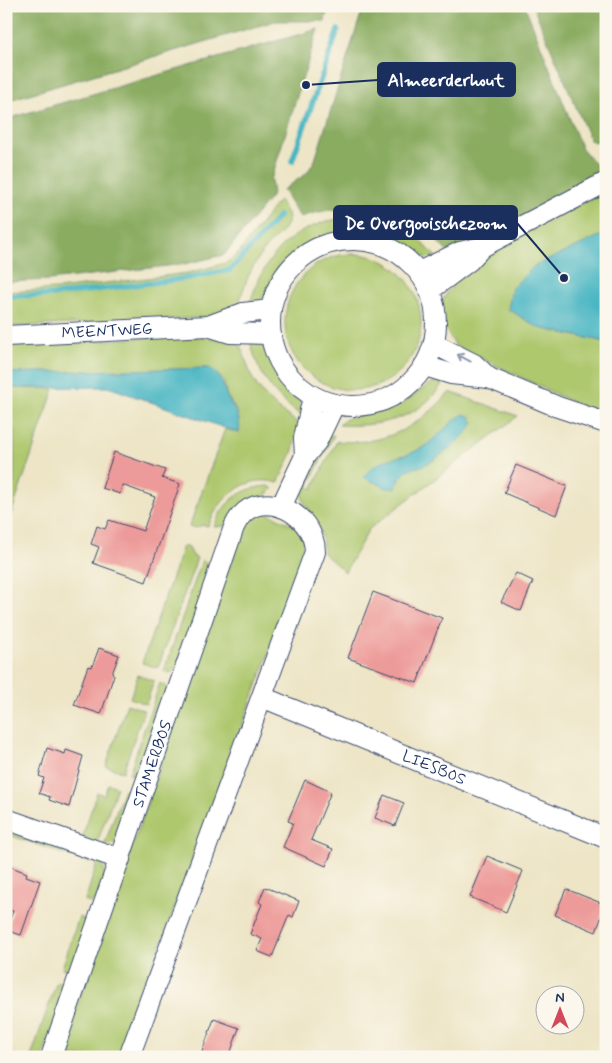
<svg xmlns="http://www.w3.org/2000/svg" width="612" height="1063" font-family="Mynerve,sans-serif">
<rect width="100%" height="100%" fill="#fbf7ec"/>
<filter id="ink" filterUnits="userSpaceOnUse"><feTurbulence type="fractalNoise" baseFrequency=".02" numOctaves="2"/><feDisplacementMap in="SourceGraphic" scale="10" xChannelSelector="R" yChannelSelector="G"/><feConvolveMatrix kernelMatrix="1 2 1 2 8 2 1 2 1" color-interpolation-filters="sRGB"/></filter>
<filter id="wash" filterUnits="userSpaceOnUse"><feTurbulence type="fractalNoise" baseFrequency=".0096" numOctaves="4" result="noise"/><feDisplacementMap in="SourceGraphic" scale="20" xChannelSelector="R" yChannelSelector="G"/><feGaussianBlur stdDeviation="1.12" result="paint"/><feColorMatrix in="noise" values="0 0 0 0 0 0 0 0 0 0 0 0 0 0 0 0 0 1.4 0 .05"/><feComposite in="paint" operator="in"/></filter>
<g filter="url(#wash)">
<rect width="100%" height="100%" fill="#ede5c6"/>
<path fill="#aec86e" stroke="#647c66" d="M606,191V233L533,267L539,328L606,342V416L591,411L456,346C448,334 438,321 442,304C452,263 568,211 606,191Z
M279,200L289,217C286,231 275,238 266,248C251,266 243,286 238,309L226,314L196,318L6,327V292L58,289L188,273L226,263L238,254Z
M350,217C386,221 411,228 436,257C418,260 409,249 394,241C371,229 340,230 316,241C304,246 290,256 282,267C270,283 271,298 249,306C265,253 293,224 350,217Z
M285 322a68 68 0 1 1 136 0a68 68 0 1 1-136 0Z
M174,336L235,339C243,345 247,369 254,381C265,399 282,413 300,424L292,453L278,483C246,473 219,498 208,526L203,525L195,528L189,527L225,429L239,433L238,413L227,396L223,380L209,368L6,373V346Z
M250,339L267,350L301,403L302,416C274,397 256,372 250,339Z
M437,381L442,384C420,420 377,427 339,425C355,408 381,415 401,404C414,397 422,386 437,381Z
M6,388L54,389L6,529V491L14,482V429H6Z
M450,392L518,416L369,529L345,572L323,553C325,526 309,517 301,494L325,437L334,435L308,486L312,489L337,441C386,446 418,427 450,392Z
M269,486L273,489L224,526L214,527C223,501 242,487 269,486Z
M265,512L295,526L306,540L304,559L119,1057H59L246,520Z
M183,546L189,548L193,556L197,558L158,668L142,663Z
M202,560L209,564L211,569L177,669L169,673L164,671Z
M138,675L154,681L146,704L130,698Z
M160,683L167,687L169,693L139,774H129Z
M127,704L144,710L123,772L106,766Z
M108,784L117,787L97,843L82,838L97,792L104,795Z
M124,789L129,791L132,797L115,844L104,846Z
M6,828L93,858L91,863L6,834Z
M98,860C112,872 101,887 95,901L91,903L85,901Z
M79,917L84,919L87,928L73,968L69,970L62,968Z
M57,981L65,985L66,991L43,1057H31Z"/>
<path fill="#8aac61" stroke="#526e60" d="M6,6H328L325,21H275L6,101Z
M385,6H525L581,147L605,176L448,253C408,205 356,200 300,217L283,190L307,173L315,160L361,14Z
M533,6H606V137L595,142L590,140Z
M318,29L271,180L273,194L224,255L184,264L49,280L6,282V119Z"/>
<path fill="#47b5c3" stroke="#317290" d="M606,233V342L539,328L508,309L512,288L533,267Z
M209,368C222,375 222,384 227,397C234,410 242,417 239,433L108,387L6,388V373Z
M464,414L471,417L474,423C464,438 447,451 432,461C413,473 407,461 396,488H387L363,477C382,455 394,461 418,450C436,441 447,423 464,414Z"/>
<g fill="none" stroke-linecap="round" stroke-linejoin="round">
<path stroke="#47b5c3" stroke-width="5.5" d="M292,161L338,30
M6,296L55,295L181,279L230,270L279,216"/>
</g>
<g id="blocks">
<path fill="#ed9b9a" d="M114,452L165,470L162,478L180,484L146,582L93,563L99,547L91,544L97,526L105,529L109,520L143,531L155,497L122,485L120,494L102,488Z
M516,465L567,486L556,515L504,493Z
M516,573L533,581L521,611L501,602Z
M373,592L442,618L417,683L348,658Z
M99,648L119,655L112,674L114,675L101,714L74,705L88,666L92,667Z
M47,748L65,754L66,750L83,756L69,807L49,800L50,797L39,793L44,778L39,776Z
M305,780L331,792L311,840L333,849L326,866L283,847L293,823L288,821Z
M384,795L404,803L395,826L375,818Z
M487,856L523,871L506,912L470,897Z
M6,865L27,873L26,876L40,881L21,935L6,930L13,911L6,909Z
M265,887L299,901L293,917L289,915L272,957L257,951L262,939L250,934L262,904L259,902Z
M566,889L606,905L596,932L555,915Z
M214,1019L239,1028L229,1057H200Z"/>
</g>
</g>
<g filter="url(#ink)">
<use href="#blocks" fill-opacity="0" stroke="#3a4a6e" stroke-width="1"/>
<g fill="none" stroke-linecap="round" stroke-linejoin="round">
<defs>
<g id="minor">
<circle cx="353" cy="323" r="83"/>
<path d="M419,272L460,252L482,247L606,182"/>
<path d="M430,290L469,261L482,247"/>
<path d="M208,326L243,313L270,310"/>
<path id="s1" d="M6,336L208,326L230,333L270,334"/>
<path d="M434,344L474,364L489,378L558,407L606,423"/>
<path d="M425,366L451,374L489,378"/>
<path d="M305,456L304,438L313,397"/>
<path d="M281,507L305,456L317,441L334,405"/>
<path id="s2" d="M262,697L606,838"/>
<path d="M6,819L120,859"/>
<path id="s3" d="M51,1057L234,527C254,482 315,511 315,552L129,1057"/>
</g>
</defs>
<use href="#minor" stroke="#3a4a6e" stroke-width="22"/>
<use href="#minor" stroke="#fff" stroke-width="20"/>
</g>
<defs><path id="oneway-shaft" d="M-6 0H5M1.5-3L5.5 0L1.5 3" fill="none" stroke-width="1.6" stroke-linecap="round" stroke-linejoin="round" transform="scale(1.25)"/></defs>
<use stroke="#8d97ae" href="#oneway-shaft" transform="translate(464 358) rotate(-152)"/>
</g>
<g text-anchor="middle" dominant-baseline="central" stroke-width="5" stroke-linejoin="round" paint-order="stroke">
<g font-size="16" fill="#1b2f5e" stroke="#fbf7ec">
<text stroke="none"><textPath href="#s1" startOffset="101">MEENTWEG</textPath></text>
<text stroke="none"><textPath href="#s3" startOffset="310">STAMERBOS</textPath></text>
<text stroke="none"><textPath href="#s2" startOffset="186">LIESBOS</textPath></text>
</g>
</g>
<path fill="none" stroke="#1b2f5e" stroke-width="2" d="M306 85L378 80M564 278L517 223"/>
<g fill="#1b2f5e" stroke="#fbf7ec" stroke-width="2">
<circle cx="306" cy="85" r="5"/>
<circle cx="564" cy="278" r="5"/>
</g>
<g fill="#1b2f5e" stroke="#1b2f5e" stroke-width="2">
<rect x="378" y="63" width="137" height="33" rx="5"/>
<rect x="334" y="206" width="183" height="33" rx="5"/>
</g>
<g font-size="18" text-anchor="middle" font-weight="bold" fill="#fff">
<text x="446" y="86">Almeerderhout</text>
<text x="426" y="229">De Overgooischezoom</text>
</g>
<rect width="612" height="1063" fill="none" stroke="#fbf7ec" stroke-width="25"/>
<g transform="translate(560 1010)"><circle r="24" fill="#fbf7ec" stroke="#a1a7b3"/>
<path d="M0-4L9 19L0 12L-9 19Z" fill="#d1495b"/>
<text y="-8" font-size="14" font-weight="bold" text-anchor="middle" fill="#1b2f5e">N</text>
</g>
</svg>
